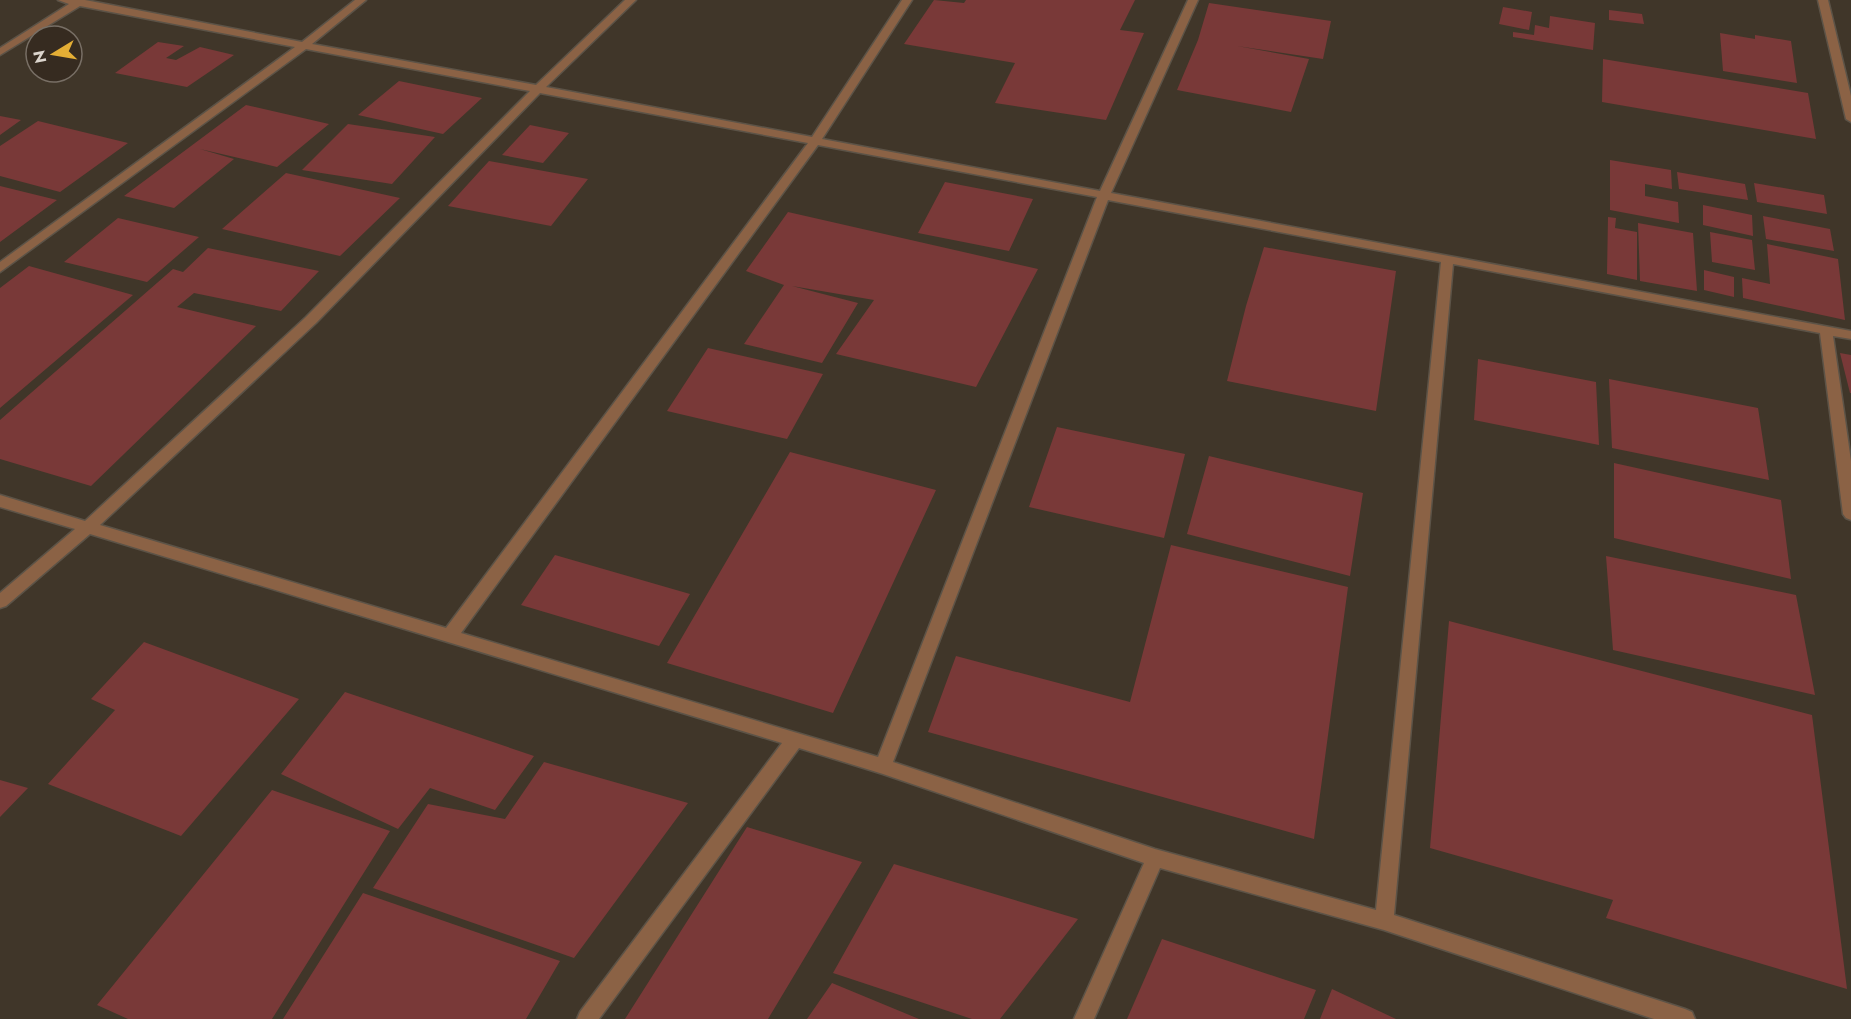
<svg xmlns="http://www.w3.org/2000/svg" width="1851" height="1019" font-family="Jost,sans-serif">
<rect width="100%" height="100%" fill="#403629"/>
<path fill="#793938" d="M934,0L964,3L966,0H1135L1120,30L1144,33L1106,120L995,103L1015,63L904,44Z
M1209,3L1331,21L1323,59L1237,46L1309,59L1291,112L1177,90L1198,40Z
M1503,7L1532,12L1529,30L1499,24Z
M1609,10L1642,14L1644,24L1609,20Z
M1550,16L1595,23L1593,50L1513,37V32L1534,35L1535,25L1549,28Z
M1720,33L1755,39V35L1791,41L1797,83L1723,71Z
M158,42L184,46L166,58L176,60L200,47L234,55L187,87L115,73Z
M1603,59L1808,93L1816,139L1602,102Z
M399,81L482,98L443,134L358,115Z
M246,105L329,124L277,167L200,149L234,159L174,208L124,196Z
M0,116L21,120L0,135Z
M38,121L128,143L60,192L0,176V146Z
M348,124L435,137L392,184L302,170Z
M530,125L569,133L543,163L502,155Z
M1610,160L1671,170L1672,189L1645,184V196L1678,202L1679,223L1610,210Z
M489,161L588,179L551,226L448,206Z
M1677,172L1745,184L1748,200L1679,189Z
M286,173L400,198L340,256L222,229Z
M945,182L1033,199L1009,251L918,233Z
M1754,183L1824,195L1827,214L1757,202Z
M0,186L57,200L0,242Z
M1703,205L1752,215L1753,236L1703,225Z
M788,212L1038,269L976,387L836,354L874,300L792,286L858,303L822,363L744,344L784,285L746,271Z
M1763,216L1830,229L1834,251L1766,239Z
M1608,217L1616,218L1615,228L1637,232V280L1607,274Z
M118,218L199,237L147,282L64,262Z
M1638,223L1693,233L1697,291L1640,281Z
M1710,232L1752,240L1755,270L1712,262Z
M1767,244L1838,259L1845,320L1743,298L1742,278L1770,284Z
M1264,247L1396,271L1376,411L1227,381L1246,306Z
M208,248L319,271L281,311L194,293L177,307L256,326L91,486L0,459V420L173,269L183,272Z
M29,266L133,295L0,408V288Z
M1704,270L1734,277V297L1704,290Z
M708,348L823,374L787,439L667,411Z
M1840,353L1851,355V393H1850Z
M1478,359L1596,382L1599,445L1474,420Z
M1609,379L1758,408L1769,480L1612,448Z
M1057,427L1185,454L1164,538L1029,507Z
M790,452L936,490L833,713L667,663Z
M1209,456L1363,493L1350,576L1187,534Z
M1614,463L1781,500L1791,579L1614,538Z
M1171,545L1348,587L1314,839L928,732L956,656L1130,702Z
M555,555L690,594L659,646L521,605Z
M1606,556L1796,595L1815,695L1613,650Z
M1449,621L1812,715L1847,989L1606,918L1613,900L1430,848Z
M144,642L299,699L181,836L48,784L115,710L91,699Z
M345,692L534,756L495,810L430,788L398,829L281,774Z
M544,762L688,803L574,958L373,888L428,804L505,819Z
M0,780L28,788L0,817Z
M272,790L390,831L272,1019H128L97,1005Z
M747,827L862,862L768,1019H625Z
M894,864L1078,919L1000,1019H972L833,973Z
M363,893L560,961L526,1019H283Z
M1162,939L1316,990L1304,1019H1127Z
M832,983L919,1019H807Z
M1332,989L1396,1019H1320Z"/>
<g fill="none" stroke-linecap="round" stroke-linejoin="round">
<defs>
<path id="minor" d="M58,0H85L302,42L355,0H366L312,44L536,85L625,0H636L546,87L812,137L902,0H912L822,139L1100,191L1188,0H1198L1111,193L1851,331V339L1833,336L1851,461V520L1846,518L1843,514L1820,333L1453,264L1394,915L1685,1009L1692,1012L1695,1019H1654L1384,930L1160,868L1094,1019H1074L1144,863L883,774L799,748L599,1019H577L580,1012L782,743L90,534L6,606L0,608V593L75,529L0,507V495L85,521L306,317L530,91L306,49L0,272V262L295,47L80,6L0,55V48L69,4ZM540,93L808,143L446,628L100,525L316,323ZM818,145L1097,197L878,757L461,633ZM1108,200L1441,262L1376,910L1155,849L893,762Z
M1818,0H1828L1851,96V122L1846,119Z"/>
</defs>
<use href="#minor" stroke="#5c5347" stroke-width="3"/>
<use href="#minor" fill="#8b6245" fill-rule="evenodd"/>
</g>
<g transform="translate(54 54) rotate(259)"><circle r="28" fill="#362b20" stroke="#786f65" stroke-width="1.5"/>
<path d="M0-4.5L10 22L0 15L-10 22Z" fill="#e4ae35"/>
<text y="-9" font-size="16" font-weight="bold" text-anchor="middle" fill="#dcd5cd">N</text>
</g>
</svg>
